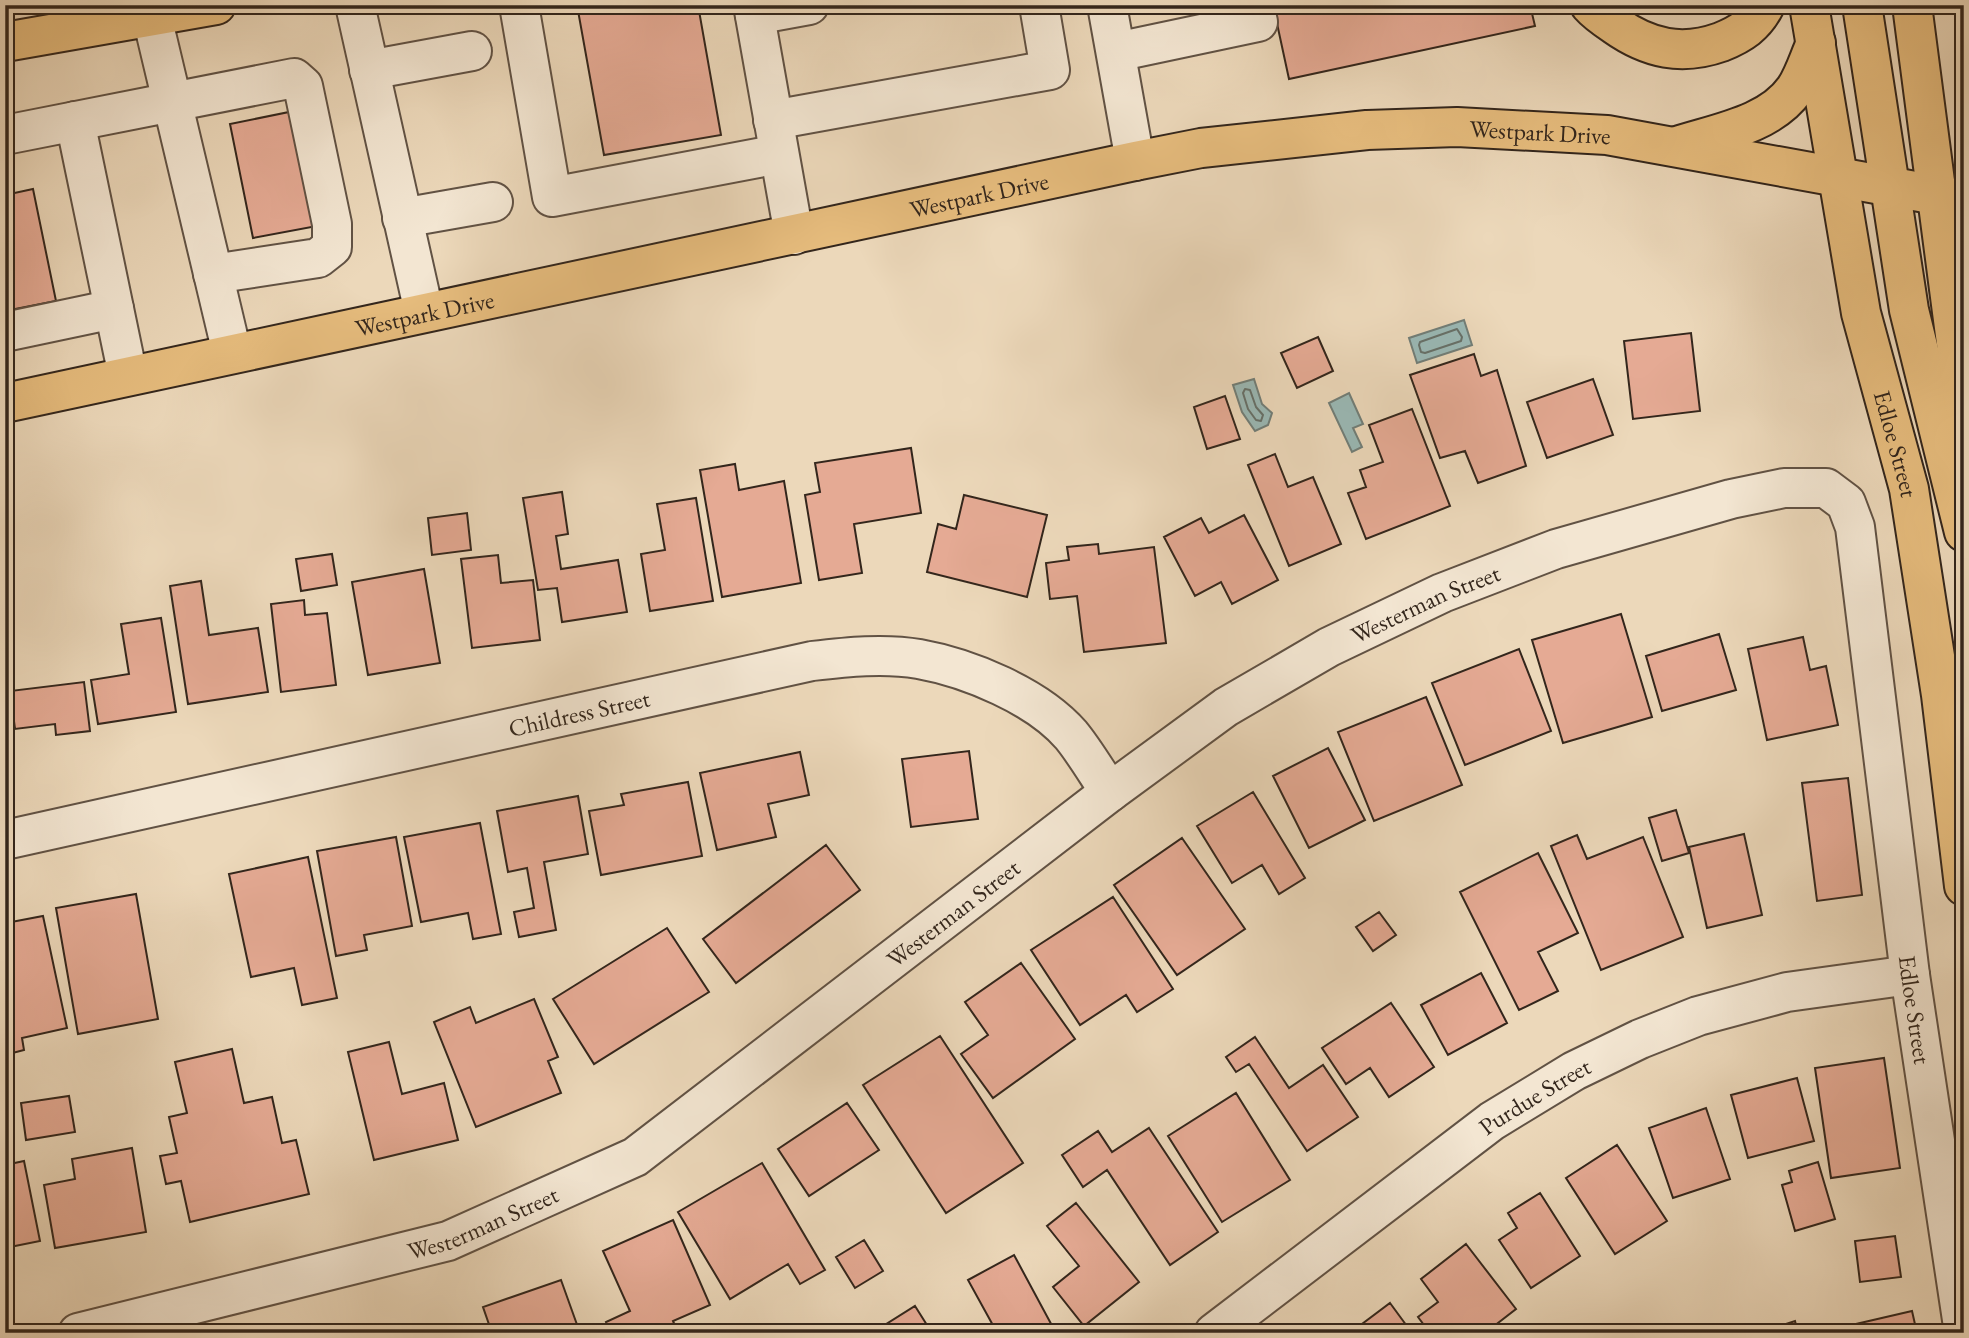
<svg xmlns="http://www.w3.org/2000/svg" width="1969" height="1338" font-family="'EB Garamond',serif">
<rect width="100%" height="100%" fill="#ecd8ba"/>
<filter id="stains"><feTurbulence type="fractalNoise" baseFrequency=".00286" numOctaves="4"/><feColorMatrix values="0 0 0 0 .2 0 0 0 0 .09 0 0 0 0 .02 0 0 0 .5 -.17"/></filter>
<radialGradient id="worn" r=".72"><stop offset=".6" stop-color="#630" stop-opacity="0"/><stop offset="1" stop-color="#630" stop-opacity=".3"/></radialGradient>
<path fill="#9ab9b6" stroke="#717e78" stroke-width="2" d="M1464,320L1472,345L1417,363L1409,338Z
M1254,379L1262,404L1272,413L1268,425L1255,431L1242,412L1233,385Z
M1349,393L1363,424L1353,428L1362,447L1352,452L1329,403Z"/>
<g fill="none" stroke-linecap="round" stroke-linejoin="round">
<path stroke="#667069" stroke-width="2" d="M1457,329L1462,337L1461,341L1425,353L1421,352L1419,345L1420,342Z
M1245,389L1250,390L1256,407L1263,415L1261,421L1256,420L1248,409L1243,393Z"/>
</g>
<path fill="#e5aa94" stroke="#33261c" stroke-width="2" d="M577,5H698L721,135L604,155Z
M1273,5H1530L1535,26L1289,79Z
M294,111L317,226L253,238L230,124Z
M33,189L56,301L5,311V195Z
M1691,333L1700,411L1633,419L1624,341Z
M1318,337L1333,371L1297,388L1281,353Z
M1474,354L1481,376L1497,370L1526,466L1478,483L1465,451L1440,458L1410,375Z
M1593,379L1613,435L1547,458L1527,402Z
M1225,396L1240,439L1207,449L1194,407Z
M1412,409L1450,506L1366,539L1348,493L1366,487L1360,470L1383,462L1369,425Z
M911,448L921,513L854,524L862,573L819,580L805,495L820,492L815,463Z
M1275,454L1288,487L1313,477L1341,544L1289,566L1248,465Z
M735,464L739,490L784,481L801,583L722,597L700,470Z
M562,492L568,534L556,536L561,569L618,560L627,612L562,622L557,588L538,590L523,498Z
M964,495L1047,515L1027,597L927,572L938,524L956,529Z
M696,498L713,601L650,611L641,554L665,550L657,504Z
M467,513L471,550L432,555L428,518Z
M1244,515L1278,580L1232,604L1221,582L1195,596L1164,537L1201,518L1209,533Z
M1098,544L1099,554L1154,547L1166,643L1084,652L1077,596L1050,599L1046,563L1069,560L1067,547Z
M332,554L337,585L301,591L296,559Z
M498,555L501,583L533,580L540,640L472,648L461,559Z
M424,569L440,663L368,675L352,582Z
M201,581L209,635L258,628L268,692L188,704L170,586Z
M304,600L305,615L327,613L336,685L281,692L271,604Z
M1621,614L1652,717L1563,743L1532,640Z
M161,618L176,712L98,724L91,680L129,674L121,624Z
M1719,634L1736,690L1662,711L1646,656Z
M1803,637L1810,670L1826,666L1838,725L1767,740L1748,649Z
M1519,649L1551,731L1465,765L1432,683Z
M84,682L90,731L56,735L55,724L15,729L10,691Z
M1426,697L1462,785L1374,821L1338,732Z
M1328,748L1365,820L1309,848L1273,776Z
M969,751L978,819L911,827L902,759Z
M800,752L809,795L768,804L776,837L717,850L700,773Z
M1848,778L1862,895L1817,901L1802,783Z
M688,782L702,856L601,875L589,811L624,805L621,794Z
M1253,792L1305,878L1279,894L1262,865L1232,883L1197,826Z
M578,796L588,854L544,862L556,930L519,937L514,912L534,908L527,868L508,872L497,811Z
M1676,810L1689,853L1662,861L1649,818Z
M480,823L501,934L473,939L468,913L421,922L404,837Z
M1744,834L1762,915L1707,928L1689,847Z
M1577,835L1587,859L1643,837L1683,937L1601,970L1551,846Z
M396,837L412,926L364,935L367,950L336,956L317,851Z
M1182,838L1245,929L1177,975L1114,885Z
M826,845L860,890L736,983L703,939Z
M1538,853L1578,933L1538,952L1558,991L1519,1010L1460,892Z
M308,857L337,998L302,1005L294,968L251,977L229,874Z
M136,894L158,1019L78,1034L56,908Z
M1113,897L1173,989L1137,1012L1126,995L1080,1025L1031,950Z
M1379,912L1396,935L1373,951L1356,927Z
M43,916L67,1028L22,1038L24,1050L5,1055V932L8,931L6,923Z
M667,928L709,992L594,1064L553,999Z
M1021,963L1075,1039L993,1098L961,1054L988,1035L965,1002Z
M1481,973L1507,1023L1448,1055L1421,1005Z
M534,999L558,1057L548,1061L561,1093L476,1127L434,1022L470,1007L476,1023Z
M1391,1003L1434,1067L1389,1097L1370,1068L1346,1084L1322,1048Z
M940,1036L1023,1163L946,1213L863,1085Z
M1255,1037L1289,1088L1323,1065L1358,1117L1307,1151L1249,1064L1236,1072L1226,1057Z
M389,1042L402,1094L444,1083L458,1140L374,1160L348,1052Z
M232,1049L244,1103L272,1097L282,1143L296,1140L309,1194L190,1222L181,1181L166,1184L160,1156L177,1153L169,1117L187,1113L175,1062Z
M1884,1058L1900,1168L1831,1178L1815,1068Z
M1797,1078L1814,1141L1748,1158L1731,1095Z
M1236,1093L1290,1180L1222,1222L1168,1136Z
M69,1096L75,1132L26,1140L21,1103Z
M847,1103L879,1150L809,1196L778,1149Z
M1706,1108L1730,1179L1673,1198L1649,1128Z
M1149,1128L1218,1232L1170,1265L1107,1170L1083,1187L1062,1155L1098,1131L1112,1152Z
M1617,1145L1667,1221L1615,1254L1566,1178Z
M132,1148L146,1232L55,1248L44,1185L75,1179L72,1159Z
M24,1161L40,1241L5,1248V1165Z
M1818,1162L1835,1219L1795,1231L1782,1185L1792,1182L1789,1171Z
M762,1163L825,1270L800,1284L788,1264L730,1299L678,1212Z
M1540,1193L1580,1256L1531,1288L1499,1240L1517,1228L1508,1213Z
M1076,1203L1139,1282L1084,1326L1053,1287L1079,1266L1047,1226Z
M673,1220L710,1305L673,1321L678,1333H611L606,1322L630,1311L603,1251Z
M1895,1236L1901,1277L1860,1282L1855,1241Z
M864,1240L883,1271L855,1288L836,1257Z
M1466,1244L1516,1309L1485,1333H1430L1418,1317L1438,1302L1421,1279Z
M1014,1255L1056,1333H989L995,1329L968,1280Z
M561,1280L580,1333H492L483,1307Z
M1390,1303L1412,1333H1350Z
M915,1306L932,1333H872Z
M1912,1311L1917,1333H1831L1830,1330Z
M1795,1321L1798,1333H1759Z"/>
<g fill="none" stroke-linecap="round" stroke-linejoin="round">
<defs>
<g id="minor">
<path d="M355,5L424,312"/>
<path d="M519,5L552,197L779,154"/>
<path d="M753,5L794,235"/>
<path d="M1107,5L1135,161"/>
<path d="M755,15L809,5"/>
<path d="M152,17L232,353"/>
<path d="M1116,52L1258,22L1254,5"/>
<path d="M369,70L472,51"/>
<path d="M773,120L1050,70L1039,5"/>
<path d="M75,121L128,376"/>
<path d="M5,135L294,78L303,86L332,224V247L318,258L213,274"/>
<path d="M402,218L493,202"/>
<path d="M5,332L114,309"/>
<path id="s1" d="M5,840L812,661C847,657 884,653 919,659C969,668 1037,696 1071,735C1085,752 1097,773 1110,792"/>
<path id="s2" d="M78,1333L448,1241L635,1157L1110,792L1226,707L1329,647L1442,593L1556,549L1731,499L1784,488H1826L1846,503L1855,527L1910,975L1964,1333"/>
<path id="s3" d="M1214,1333L1492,1121L1574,1071L1640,1039L1698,1016L1787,992L1910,975"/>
</g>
<g id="major">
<path d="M1590,5C1597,13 1606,19 1615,25C1649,49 1682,56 1721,42C1741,34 1755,25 1765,5"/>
<path id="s4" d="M1809,5L1861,313L1909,489L1941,695L1964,886"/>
<path d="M1862,5L1909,310L1964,532"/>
<path d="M1912,5L1964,404"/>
<path d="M5,42L216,5"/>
<path d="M1677,146C1717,133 1770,125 1795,89C1804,76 1809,58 1816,43"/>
<path id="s5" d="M5,403L1135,161L1201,148L1367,130L1457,127L1607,135L1964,200"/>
</g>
</defs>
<use href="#minor" stroke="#615244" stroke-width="42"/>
<use href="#major" stroke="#33261c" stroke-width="42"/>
<use href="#minor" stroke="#f3e6d2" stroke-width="38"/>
<use href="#major" stroke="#e6bc7d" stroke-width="38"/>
</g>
<g text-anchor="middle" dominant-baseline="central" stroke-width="6" stroke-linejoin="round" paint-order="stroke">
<g font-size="24" fill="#33261c" stroke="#f3e6d2">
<text stroke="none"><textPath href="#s5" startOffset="1563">Westpark Drive</textPath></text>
<text stroke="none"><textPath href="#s5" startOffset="996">Westpark Drive</textPath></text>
<text stroke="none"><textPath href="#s5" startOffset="429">Westpark Drive</textPath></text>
<text stroke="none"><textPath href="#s4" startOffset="448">Edloe Street</textPath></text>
<text stroke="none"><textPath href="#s2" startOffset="1554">Westerman Street</textPath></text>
<text stroke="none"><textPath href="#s1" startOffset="588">Childress Street</textPath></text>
<text stroke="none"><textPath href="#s2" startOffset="987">Westerman Street</textPath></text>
<text stroke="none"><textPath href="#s2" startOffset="2511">Edloe Street</textPath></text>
<text stroke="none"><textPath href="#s3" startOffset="399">Purdue Street</textPath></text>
<text stroke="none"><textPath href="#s2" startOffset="420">Westerman Street</textPath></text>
</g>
</g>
<rect width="1969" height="1338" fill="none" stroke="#ecd8ba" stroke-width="28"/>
<rect x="7" y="7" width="1955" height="1324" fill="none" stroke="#33261c" stroke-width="3.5"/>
<rect x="14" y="14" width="1941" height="1310" fill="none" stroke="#33261c" stroke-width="2"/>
<rect width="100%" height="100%" filter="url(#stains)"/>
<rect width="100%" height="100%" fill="url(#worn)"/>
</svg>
